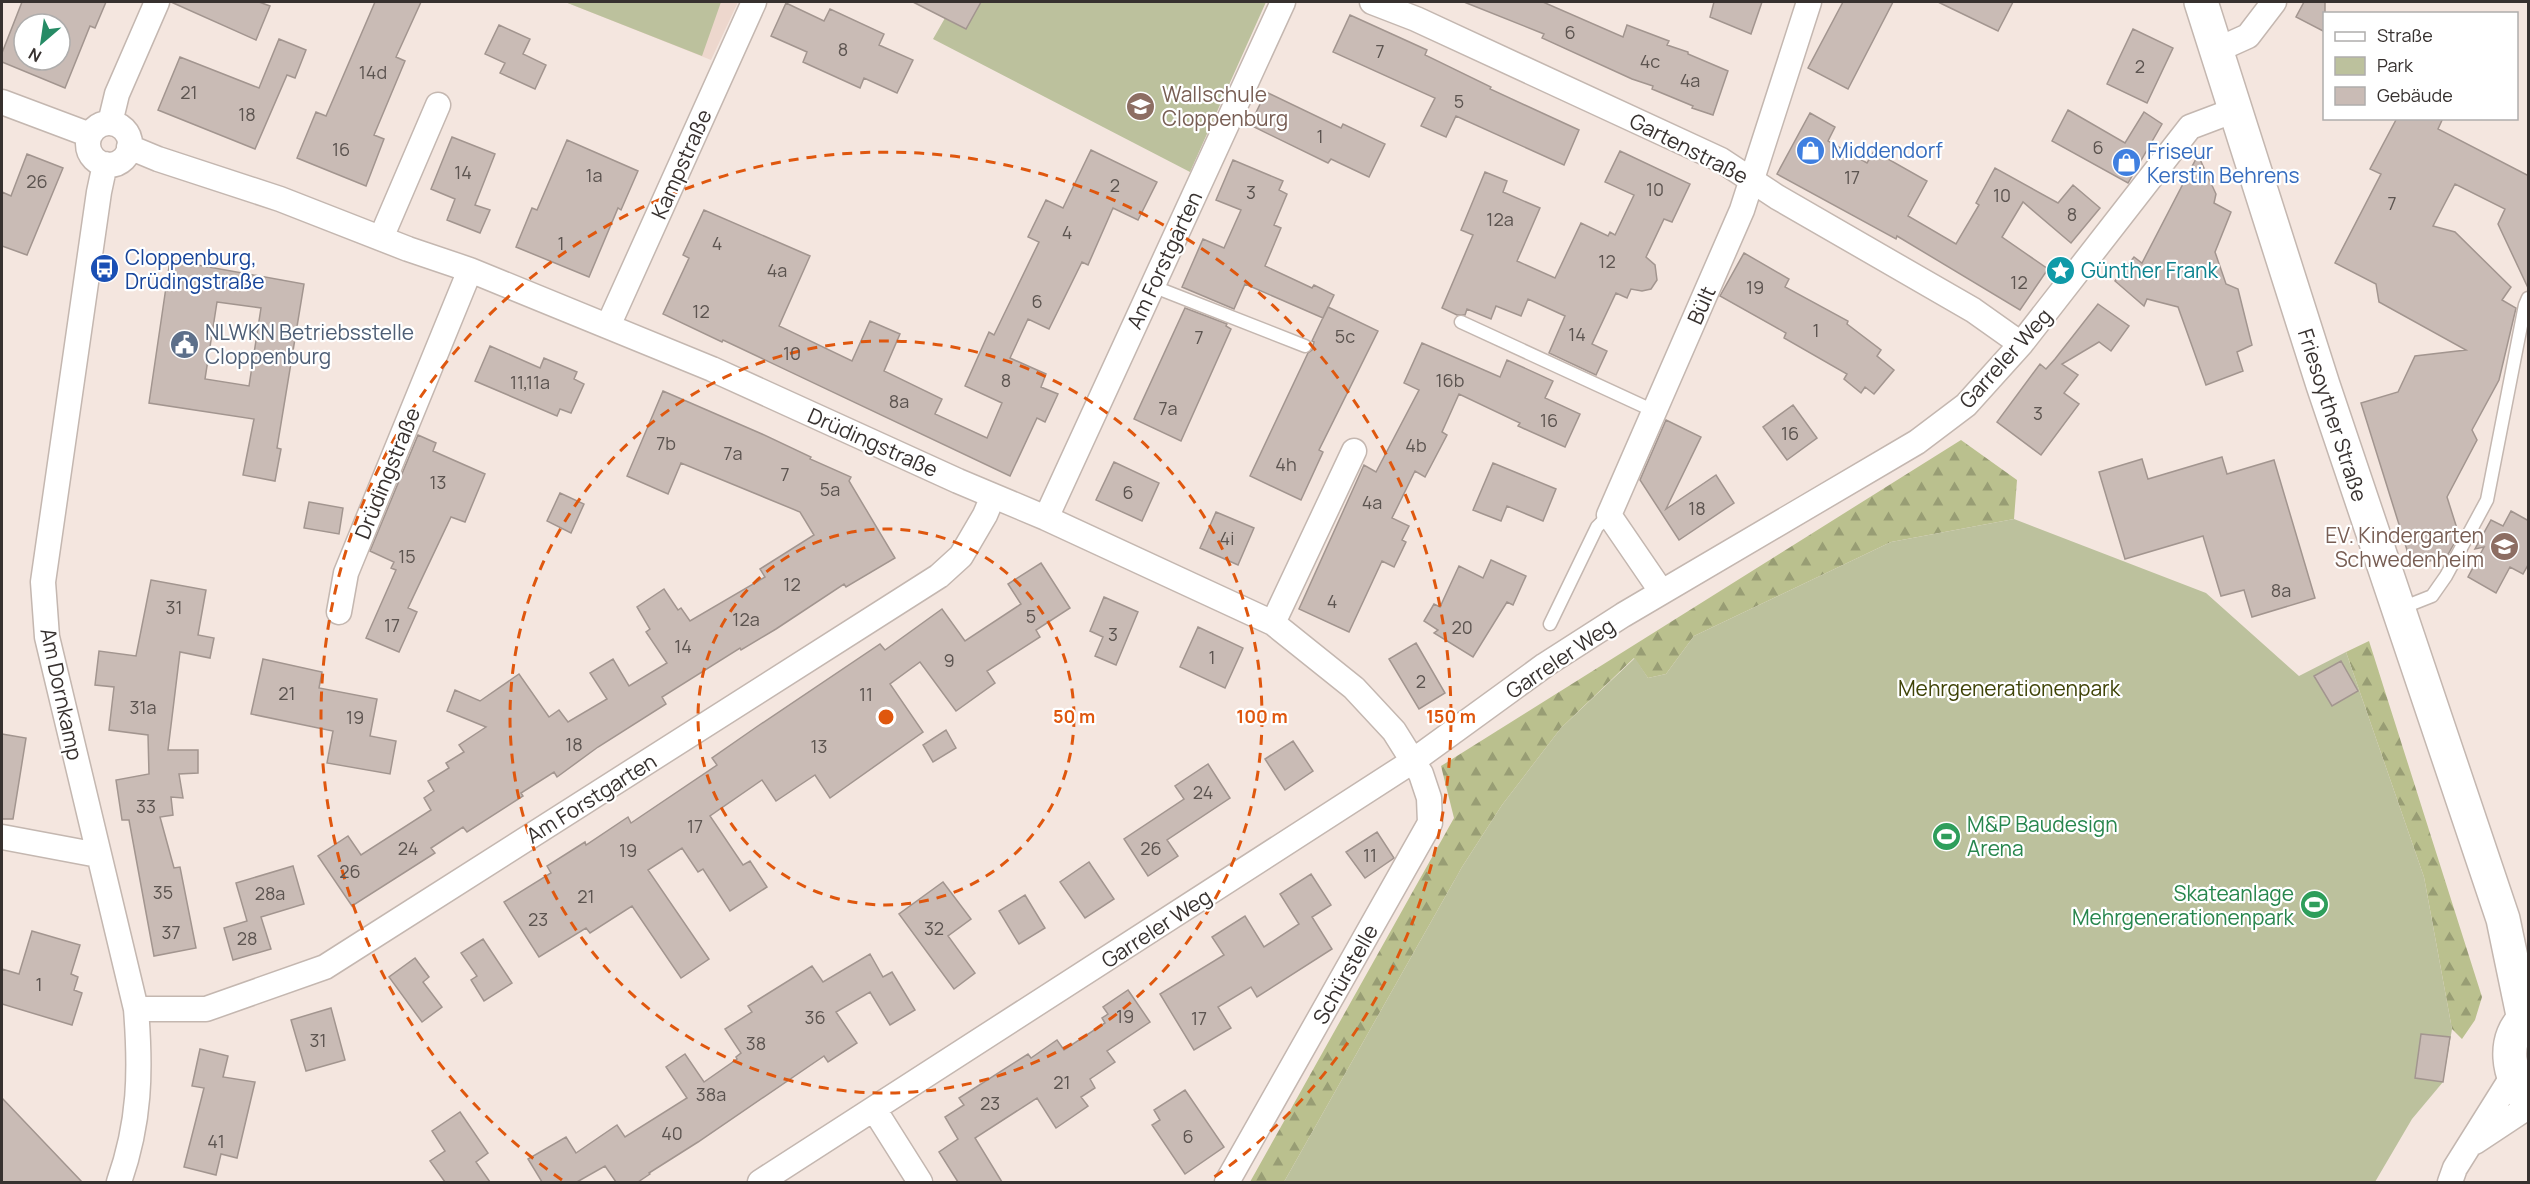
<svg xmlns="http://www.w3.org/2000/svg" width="2530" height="1184" font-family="Manrope,sans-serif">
<defs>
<pattern id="forest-firs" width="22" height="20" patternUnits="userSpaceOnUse" patternTransform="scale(1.5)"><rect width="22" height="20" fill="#bac08e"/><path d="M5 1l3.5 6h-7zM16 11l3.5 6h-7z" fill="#989d74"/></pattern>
</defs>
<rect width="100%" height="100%" fill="#f4e6df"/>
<path fill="#edd7cd" d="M565,2H738L711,60Z"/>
<path fill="url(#forest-firs)" d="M1961,440L2017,480L2014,519L1891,542L1694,636L1666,674L1648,678L1634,658L1561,728L1502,805L1462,867L1284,1182H1250L1454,818L1441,766Z
M2369,641L2482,997L2475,1020L2462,1039L2452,1029L2424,877L2346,652Z"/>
<path fill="#bcc19d" d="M565,2H721L702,56Z
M981,2H1266L1190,172L933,39L945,18L966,29Z
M2014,519L2206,593L2299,676L2346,652L2424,877L2452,1029L2443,1082L2412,1119L2375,1182H1284L1462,867L1502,805L1561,728L1635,658L1648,678L1666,674L1694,636L1891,542Z"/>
<path fill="#c9bbb5" stroke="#a2958f" stroke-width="1.5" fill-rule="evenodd" d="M22,2H106L95,28L90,26L65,88L2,62V53ZM24,24H60V60H24Z
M171,2H259L270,6L256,40Z
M375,2H421L396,57L405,61L374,135L384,139L366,186L297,158L316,112L326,116Z
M913,2H981L966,29Z
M1464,2H1543L1623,37L1627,25L1669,41L1667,45L1688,52V54L1728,71L1713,115L1692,108L1693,106L1652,89L1653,86L1632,79L1542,38L1544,34Z
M1714,2H1762L1751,34L1710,17Z
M1843,2H1893L1848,89L1808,68Z
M1938,2H2013L1998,31Z
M2304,2H2325V32L2296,17Z
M786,3L824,21L830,9L884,34L879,45L913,60L897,93L864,78L860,88L803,62L807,52L771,36Z
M1350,15L1427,50L1425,55L1491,87L1490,89L1579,130L1564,165L1456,116L1446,137L1421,126L1435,98L1333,52Z
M499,25L530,39L523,54L546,65L535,89L500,73L505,63L485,54Z
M2133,29L2173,48L2147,103L2107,84Z
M279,39L306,50L295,78L287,75L255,149L158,110L180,57L259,88Z
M1266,92L1341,128L1343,124L1385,144L1369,177L1331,159L1328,163L1250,125Z
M2068,110L2125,143L2144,112L2162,124L2128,183L2052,141Z
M1810,113L1835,127L1828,141L1867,163L1874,151L1927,181L1908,216L1956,244L1979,205L1976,203L1995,168L2058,203L2073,185L2100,208L2071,243L2023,202L2002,237L2048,269L2020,310L1897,236L1896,239L1777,174Z
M2397,118H2443L2438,129L2529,176V290L2498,224L2505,209L2455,184L2433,226L2455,232L2511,287L2502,300L2516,308L2499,380L2472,430L2477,440L2447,497L2459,535L2447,556L2412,566L2361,403L2398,392L2415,356L2466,350L2379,302L2376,284L2335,263L2381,174L2370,169Z
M452,137L495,154L475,205L490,210L480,233L447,220L455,199L431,189Z
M567,140L638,171L621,210L618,208L589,277L516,247L532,208L537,210Z
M1091,150L1157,182L1138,220L1113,208L1088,265L1082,262L1049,329L1028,319L1010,358L1046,374L1041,387L1058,394L1045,422L1037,418L1010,476L723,340L722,342L663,314L689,258L683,255L704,210L810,256L779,326L852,361L870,321L900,334L884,371L942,399L935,414L987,438L1002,403L965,386L989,332L994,335L1039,242L1028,237L1046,200L1063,208Z
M1620,151L1690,184L1672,222L1664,219L1646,257L1655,265L1657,280L1651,289L1642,291L1631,289L1627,298L1616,293L1592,344L1607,351L1596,375L1549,353L1565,316L1528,299L1521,316L1496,306L1491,319L1467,309L1465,315H1457L1442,308L1473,235L1461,230L1485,172L1507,181L1503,192L1540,208L1517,261L1555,278L1581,223L1608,236L1610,232L1615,235L1634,195L1605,182Z
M27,154L63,168L27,255L2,246V192L11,196Z
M2198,155L2216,194L2214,203L2231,212L2215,252L2226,284L2238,289L2252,345L2237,352L2243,371L2206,385L2178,307L2147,299L2144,306L2115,281L2134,257L2142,263Z
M1233,160L1283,181L1279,190L1287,194L1274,225L1281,228L1265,266L1312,288L1314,285L1334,295L1323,318L1245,284L1234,309L1182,287L1203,239L1224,248L1241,210L1216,200Z
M1744,253L1789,279L1785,287L1848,321L1847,324L1881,350L1877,356L1894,370L1874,394L1865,387L1861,393L1844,379L1847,374L1784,338L1786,333L1720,296Z
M170,260L304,284L277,448L281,449L275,481L243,475L254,419L149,403ZM217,302L261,308L249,386L205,379Z
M2098,304L2129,326L2111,351L2099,342L2062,364L2078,375L2064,393L2079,404L2041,455L1997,422L2040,364L2046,369L2055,359Z
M1328,307L1378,331L1319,450L1323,452L1301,500L1250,476L1308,353L1312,350L1314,342L1312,341Z
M1185,308L1227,324L1226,326L1231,329L1181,441L1134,419Z
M1422,343L1500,377L1507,360L1553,381L1545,398L1580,414L1565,447L1518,426L1520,423L1459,394L1442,432L1447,435L1425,477L1415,471L1392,518L1409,526L1402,540L1406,542L1394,567L1382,561L1349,632L1299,609L1364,465L1376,472L1419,390L1404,383Z
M490,346L540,368L544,358L577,372L574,379L584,384L571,413L560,409L557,416L475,381Z
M663,391L762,434L811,457L810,459L851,477L849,481L895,558L846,587L844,584L776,629L741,650L740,648L662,697L666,704L598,747L557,777L554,772L521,793L523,796L467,832L463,827L431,848L435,853L352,906L318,856L348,836L361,855L431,810L424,798L434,791L428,781L449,768L446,763L464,752L459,745L486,727L447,711L455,690L480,701L519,674L549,717L559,710L568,722L607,699L590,673L613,659L629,686L667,663L646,632L650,629L637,607L664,589L678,610L681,608L690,621L765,577L760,569L814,535L800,512L681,463L668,494L627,476Z
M1793,405L1817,438L1787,460L1763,427Z
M1666,420L1701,437L1666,509L1716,475L1734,503L1679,540L1640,480Z
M418,435L436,443L433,451L485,474L465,522L451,517L408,608L417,612L399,652L366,638L396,570L391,568L394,562L370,551Z
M2222,457L2227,474L2274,460L2315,598L2252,617L2244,590L2221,596L2203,536L2125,559L2099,472L2142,459L2148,479Z
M1114,462L1159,483L1142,521L1096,500Z
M1493,463L1556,489L1543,521L1507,506L1501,521L1473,510Z
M560,493L584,504L571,533L547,521Z
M309,502L343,508L339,534L304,528Z
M2511,511L2529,521V563L2523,574L2510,567L2496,593L2468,577L2484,547L2475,549L2491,520L2503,526Z
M1216,512L1254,528L1238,565L1200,548Z
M1491,560L1526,576L1513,605L1507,602L1473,657L1434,633L1438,630L1424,621L1434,604L1440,607L1459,566L1483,578Z
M1041,563L1070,608L1036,630L1040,637L987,671L995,683L956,711L920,662L890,684L923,732L830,798L815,775L776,801L762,780L710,816L743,865L750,861L767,887L730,911L703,869L698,872L682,848L648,870L709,959L681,978L632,906L590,933L586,928L539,957L504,902L551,873L547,866L585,842L586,845L628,817L631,823L717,765L712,758L755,728L880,644L885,650L942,609L965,641L1021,604L1008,584Z
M151,580L206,590L198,635L214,638L210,658L180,652L168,750H198V773L179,774L183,798L171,797L173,815L160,817L174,868L180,867L196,948L154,956L129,820H122L116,780L149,774L148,735L109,730L114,687L95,685L99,651L136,656Z
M1104,597L1138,612L1116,665L1095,656L1103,637L1090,631Z
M1198,627L1243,648L1225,688L1180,667Z
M1416,643L1445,693L1419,709L1389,659Z
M263,659L322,672L319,688L377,699L370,736L396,741L390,774L327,763L333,731L251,714Z
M2341,661L2358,691L2332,706L2314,676Z
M946,730L956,748L933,762L923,745Z
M2,734L26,738L13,819H2Z
M1293,741L1313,771L1285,790L1265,759Z
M1208,764L1230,798L1167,840L1178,856L1148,876L1124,839L1184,799L1175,786Z
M1377,832L1394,858L1365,878L1346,852Z
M1089,862L1114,899L1085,918L1060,882Z
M293,866L304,904L261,917L271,949L233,960L224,928L247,921L236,883Z
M1311,874L1331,905L1312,917L1332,949L1257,997L1251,987L1218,1007L1231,1028L1194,1050L1160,994L1224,955L1212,937L1245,916L1264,947L1299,924L1280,894Z
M943,882L971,919L948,936L975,973L954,989L899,914Z
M1025,895L1045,928L1019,944L999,911Z
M32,931L80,945L71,974L78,977L74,990L82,993L72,1025L2,1004V969L19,974Z
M483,939L512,983L484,1001L471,980L477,976L461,953Z
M870,954L883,977L892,972L915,1010L890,1025L870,992L836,1012L857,1043L828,1062L824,1056L698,1142L649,1173L650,1174L638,1182H616L605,1166L577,1182H542L528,1159L566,1137L576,1153L617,1125L625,1137L687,1098L666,1067L685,1054L704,1082L737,1059L736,1057L741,1053L725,1029L752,1012L748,1006L812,966L823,982Z
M415,958L429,977L423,982L442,1007L422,1022L389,977Z
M1128,990L1150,1022L1107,1051L1115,1062L1090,1079L1095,1088L1081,1097L1088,1106L1056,1128L1037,1098L975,1138L1002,1182H958L939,1152L958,1139L945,1117L964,1105L959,1098L1028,1054L1031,1058L1057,1040L1064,1050L1105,1023L1102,1018L1108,1014L1103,1007Z
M331,1008L345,1060L306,1071L291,1020Z
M2421,1034L2450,1037L2443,1082L2415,1078Z
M200,1049L228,1056L223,1077L255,1082L237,1158L221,1154L216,1175L184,1167L204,1088L192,1086Z
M1185,1090L1224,1147L1185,1174L1152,1125L1160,1120L1154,1110Z
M2,1098L82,1182H2Z
M460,1112L488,1153L476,1162L490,1182H445L430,1161L445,1151L432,1131Z"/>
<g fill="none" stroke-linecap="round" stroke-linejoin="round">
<defs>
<path id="lane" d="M1152,286L1305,346
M1461,322L1654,411
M2399,609L2432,596L2446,576L2487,500L2525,305L2528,298
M1550,624L1597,527L1609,515"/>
<path id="street" d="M1372,2L1416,19L1721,160L1777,197L1973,310L2021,344
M2217,50L2248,36L2274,2
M2,102L90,135
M110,123L117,94L157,2
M88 144a21 21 0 1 1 42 0a21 21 0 1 1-42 0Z
M129,147L158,159L280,199L408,249L470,270L712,369L958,481L1046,518L1273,623L1354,688L1394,731L1421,774L1429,798L1430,823L1227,1182
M105,164L99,192L43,582L47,637L136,1009C141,1072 140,1122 119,1182
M381,238L438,105
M608,326L754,2
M1046,518L1283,2
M1661,591L1609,515L1742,210L1809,2
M339,612L346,573L470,270
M1273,623L1354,451
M2,837L98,855
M136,1009H206L325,967L939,576L961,556L985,515L993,496
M874,1109L920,1182
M2475,1142L2528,1107
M760,1182L1413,761L1545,665L1623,615L1917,442L1966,405L2021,344L2190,127L2235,110
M2450,1182L2455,1168L2512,1077"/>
<path id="secondary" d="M2201,2L2323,385L2503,919L2524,1020
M2528,1016C2500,1036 2508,1079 2528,1101"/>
</defs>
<use href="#lane" stroke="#c4b7b0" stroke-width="15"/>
<use href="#street" stroke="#c4b7b0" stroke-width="27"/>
<use href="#secondary" stroke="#c4b7b0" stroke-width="36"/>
<use href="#lane" stroke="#fff" stroke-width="12"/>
<use href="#street" stroke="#fff" stroke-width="24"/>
<use href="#secondary" stroke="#fff" stroke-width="33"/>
</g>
<g fill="none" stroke="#df570e" stroke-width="3" stroke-dasharray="10 8">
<circle cx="886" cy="717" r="188"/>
<circle cx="886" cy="717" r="376"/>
<path d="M562 1180A565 565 0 1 1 1210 1180"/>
</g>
<defs>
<symbol id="school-disc" viewBox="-11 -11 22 22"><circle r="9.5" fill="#8d6e63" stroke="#fff"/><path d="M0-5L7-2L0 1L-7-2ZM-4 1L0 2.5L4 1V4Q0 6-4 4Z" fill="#fff"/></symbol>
<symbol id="shop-disc" viewBox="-11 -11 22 22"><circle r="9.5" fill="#3f7fe0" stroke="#fff"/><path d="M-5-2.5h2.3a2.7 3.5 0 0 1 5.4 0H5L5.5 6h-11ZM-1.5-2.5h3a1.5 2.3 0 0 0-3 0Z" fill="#fff"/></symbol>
<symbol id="bus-disc" viewBox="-11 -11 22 22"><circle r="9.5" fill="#1a4fb4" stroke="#fff"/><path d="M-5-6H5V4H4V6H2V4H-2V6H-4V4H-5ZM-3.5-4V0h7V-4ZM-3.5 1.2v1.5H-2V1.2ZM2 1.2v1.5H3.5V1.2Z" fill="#fff"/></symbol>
<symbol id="sight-disc" viewBox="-11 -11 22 22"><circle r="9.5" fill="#0f9aa8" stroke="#fff"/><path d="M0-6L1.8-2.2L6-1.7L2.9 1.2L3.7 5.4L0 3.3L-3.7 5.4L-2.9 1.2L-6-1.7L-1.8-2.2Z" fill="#fff"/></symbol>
<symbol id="civic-disc" viewBox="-11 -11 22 22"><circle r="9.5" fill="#5c6f8a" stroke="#fff"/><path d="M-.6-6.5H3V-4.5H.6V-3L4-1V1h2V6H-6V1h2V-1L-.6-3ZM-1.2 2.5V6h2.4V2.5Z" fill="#fff"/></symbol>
<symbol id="stadium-disc" viewBox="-11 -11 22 22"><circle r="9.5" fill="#2e9e5b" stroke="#fff"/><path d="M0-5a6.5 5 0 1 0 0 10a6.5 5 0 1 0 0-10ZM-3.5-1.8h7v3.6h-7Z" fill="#fff"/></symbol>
</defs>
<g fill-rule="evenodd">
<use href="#school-disc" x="1124" y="90" width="33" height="33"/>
<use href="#shop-disc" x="1794" y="134" width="33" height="33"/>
<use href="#shop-disc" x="2110" y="146" width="33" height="33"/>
<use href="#bus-disc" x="88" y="252" width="33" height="33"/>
<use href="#sight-disc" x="2044" y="254" width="33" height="33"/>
<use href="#civic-disc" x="168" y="328" width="33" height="33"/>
<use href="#school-disc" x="2488" y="530" width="33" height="33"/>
<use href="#stadium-disc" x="1930" y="820" width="33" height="33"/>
<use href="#stadium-disc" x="2298" y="888" width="33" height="33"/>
</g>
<g text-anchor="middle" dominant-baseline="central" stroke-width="4.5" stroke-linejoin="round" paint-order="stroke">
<g font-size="18" fill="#5c5450">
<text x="1570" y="32">6</text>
<text x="843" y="49">8</text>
<text x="1380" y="51">7</text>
<text x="1650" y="61">4c</text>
<text x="2140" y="66">2</text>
<text x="373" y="72">14d</text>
<text x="1690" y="80">4a</text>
<text x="189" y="92">21</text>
<text x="1459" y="101">5</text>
<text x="247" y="114">18</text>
<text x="1320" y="136">1</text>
<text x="2098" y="147">6</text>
<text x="341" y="149">16</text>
<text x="463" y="172">14</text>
<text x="594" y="175">1a</text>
<text x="1852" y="177">17</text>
<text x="37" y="181">26</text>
<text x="1115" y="185">2</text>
<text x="1655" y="189">10</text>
<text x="1251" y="192">3</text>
<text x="2002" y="195">10</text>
<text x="2392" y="203">7</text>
<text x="2072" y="214">8</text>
<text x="1500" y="219">12a</text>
<text x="1067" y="232">4</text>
<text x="561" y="243">1</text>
<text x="717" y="243">4</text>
<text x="1607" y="261">12</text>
<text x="777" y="270">4a</text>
<text x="2019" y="282">12</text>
<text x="1755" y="287">19</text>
<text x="1037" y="301">6</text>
<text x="701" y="311">12</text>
<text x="1816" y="330">1</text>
<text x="1577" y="334">14</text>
<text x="1345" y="336">5c</text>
<text x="1199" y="337">7</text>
<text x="792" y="353">10</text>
<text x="1006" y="380">8</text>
<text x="1450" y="380">16b</text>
<text x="530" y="382">11,11a</text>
<text x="899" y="401">8a</text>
<text x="1168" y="408">7a</text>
<text x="2038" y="413">3</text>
<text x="1549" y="420">16</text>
<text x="1790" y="433">16</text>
<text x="666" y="443">7b</text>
<text x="1416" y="445">4b</text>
<text x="733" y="453">7a</text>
<text x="1286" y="464">4h</text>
<text x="785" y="474">7</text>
<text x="438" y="482">13</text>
<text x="830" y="489">5a</text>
<text x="1128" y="492">6</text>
<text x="1372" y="502">4a</text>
<text x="1697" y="508">18</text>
<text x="1227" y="538">4i</text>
<text x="407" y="556">15</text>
<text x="792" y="584">12</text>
<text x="2281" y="590">8a</text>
<text x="1332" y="601">4</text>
<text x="174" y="607">31</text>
<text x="1031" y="616">5</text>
<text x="746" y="619">12a</text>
<text x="392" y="625">17</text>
<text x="1462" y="627">20</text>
<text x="1113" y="634">3</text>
<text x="683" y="646">14</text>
<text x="1212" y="657">1</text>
<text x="949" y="660">9</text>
<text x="1421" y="681">2</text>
<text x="287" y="693">21</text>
<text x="866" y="694">11</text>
<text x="143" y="707">31a</text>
<text x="355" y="717">19</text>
<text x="574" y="744">18</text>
<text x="819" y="746">13</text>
<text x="1203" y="792">24</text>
<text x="146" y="806">33</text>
<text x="695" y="826">17</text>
<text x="408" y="848">24</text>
<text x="1151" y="848">26</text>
<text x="628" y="850">19</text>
<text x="1370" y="855">11</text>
<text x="350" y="871">26</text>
<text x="163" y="892">35</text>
<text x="270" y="893">28a</text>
<text x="586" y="896">21</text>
<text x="538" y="919">23</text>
<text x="934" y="928">32</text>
<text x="171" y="932">37</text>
<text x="247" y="938">28</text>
<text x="39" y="984">1</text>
<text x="1125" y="1016">19</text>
<text x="815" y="1017">36</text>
<text x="1199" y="1018">17</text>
<text x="318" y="1040">31</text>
<text x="756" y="1043">38</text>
<text x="1062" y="1082">21</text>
<text x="711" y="1094">38a</text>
<text x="990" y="1103">23</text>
<text x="672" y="1133">40</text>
<text x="1188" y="1136">6</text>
<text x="216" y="1141">41</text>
</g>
<g font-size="21" fill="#785e54" stroke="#fff" text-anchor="start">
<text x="1162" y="94">Wallschule<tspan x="1162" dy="24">Cloppenburg</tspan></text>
<text x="2484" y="535" text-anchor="end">EV. Kindergarten<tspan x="2484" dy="24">Schwedenheim</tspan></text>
</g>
<g font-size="21" fill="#37312f" stroke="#fff">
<text transform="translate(1689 148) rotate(27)">Gartenstraße</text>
<text transform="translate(681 164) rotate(-66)">Kampstraße</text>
<text transform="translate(1164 260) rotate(-65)">Am Forstgarten</text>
<text transform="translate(1701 305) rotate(-66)">Bült</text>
<text transform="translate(2005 358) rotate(-48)">Garreler Weg</text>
<text transform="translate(2333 415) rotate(72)">Friesoyther Straße</text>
<text transform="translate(873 442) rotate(24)">Drüdingstraße</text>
<text transform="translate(387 473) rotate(-68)">Drüdingstraße</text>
<text transform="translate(1560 658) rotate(-34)">Garreler Weg</text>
<text transform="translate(62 694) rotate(78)">Am Dornkamp</text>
<text transform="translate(591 798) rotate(-32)">Am Forstgarten</text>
<text transform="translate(1156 928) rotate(-33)">Garreler Weg</text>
<text transform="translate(1345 974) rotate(-61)">Schürstelle</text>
</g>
<g font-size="21" fill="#366cbe" stroke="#fff" text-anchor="start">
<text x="1831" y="150">Middendorf</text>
<text x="2147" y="151">Friseur<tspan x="2147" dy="24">Kerstin Behrens</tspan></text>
</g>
<g font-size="21" fill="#164399" stroke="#fff" text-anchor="start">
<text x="125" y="257">Cloppenburg,<tspan x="125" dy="24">Drüdingstraße</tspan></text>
</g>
<g font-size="21" fill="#0d838f" stroke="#fff" text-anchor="start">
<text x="2081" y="270">Günther Frank</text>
</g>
<g font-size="21" fill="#4e5e75" stroke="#fff" text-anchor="start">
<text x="205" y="332">NLWKN Betriebsstelle<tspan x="205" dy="24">Cloppenburg</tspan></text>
</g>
<g font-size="21" fill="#3f4307" stroke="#fff">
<text x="2009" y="688">Mehrgenerationenpark</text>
</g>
<g font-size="21" fill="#27864d" stroke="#fff" text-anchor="start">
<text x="1967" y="824">M&amp;P Baudesign<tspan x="1967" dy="24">Arena</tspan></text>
<text x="2294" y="893" text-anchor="end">Skateanlage<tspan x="2294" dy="24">Mehrgenerationenpark</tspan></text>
</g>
</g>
<circle cx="886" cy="717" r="9" fill="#df570e" stroke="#fff" stroke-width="3"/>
<g font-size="18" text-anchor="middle" font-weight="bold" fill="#df570e" stroke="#fff" stroke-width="4.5" stroke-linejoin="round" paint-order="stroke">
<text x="1074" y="723">50 m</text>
<text x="1262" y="723">100 m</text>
<text x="1451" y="723">150 m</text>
</g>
<rect width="2530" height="1184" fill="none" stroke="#37312f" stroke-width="6"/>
<rect x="2323" y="12" width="195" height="108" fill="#ffffff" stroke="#afadac" stroke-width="1.5"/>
<rect x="2335" y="32" width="30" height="9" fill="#ffffff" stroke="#afadac" stroke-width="1.5"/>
<text x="2377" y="42" font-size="18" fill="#37312f">Straße</text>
<rect x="2335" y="57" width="30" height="18" fill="#bcc19d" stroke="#afadac" stroke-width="1.5"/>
<text x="2377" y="72" font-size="18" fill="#37312f">Park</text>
<rect x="2335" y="87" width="30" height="18" fill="#c9bbb5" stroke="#afadac" stroke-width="1.5"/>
<text x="2377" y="102" font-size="18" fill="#37312f">Gebäude</text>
<g transform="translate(42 42) rotate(209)"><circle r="28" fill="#ffffff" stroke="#afadac" stroke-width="1.5"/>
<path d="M0-4.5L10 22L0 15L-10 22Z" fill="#268b65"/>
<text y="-9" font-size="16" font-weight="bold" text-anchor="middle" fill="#37312f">N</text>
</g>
</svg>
